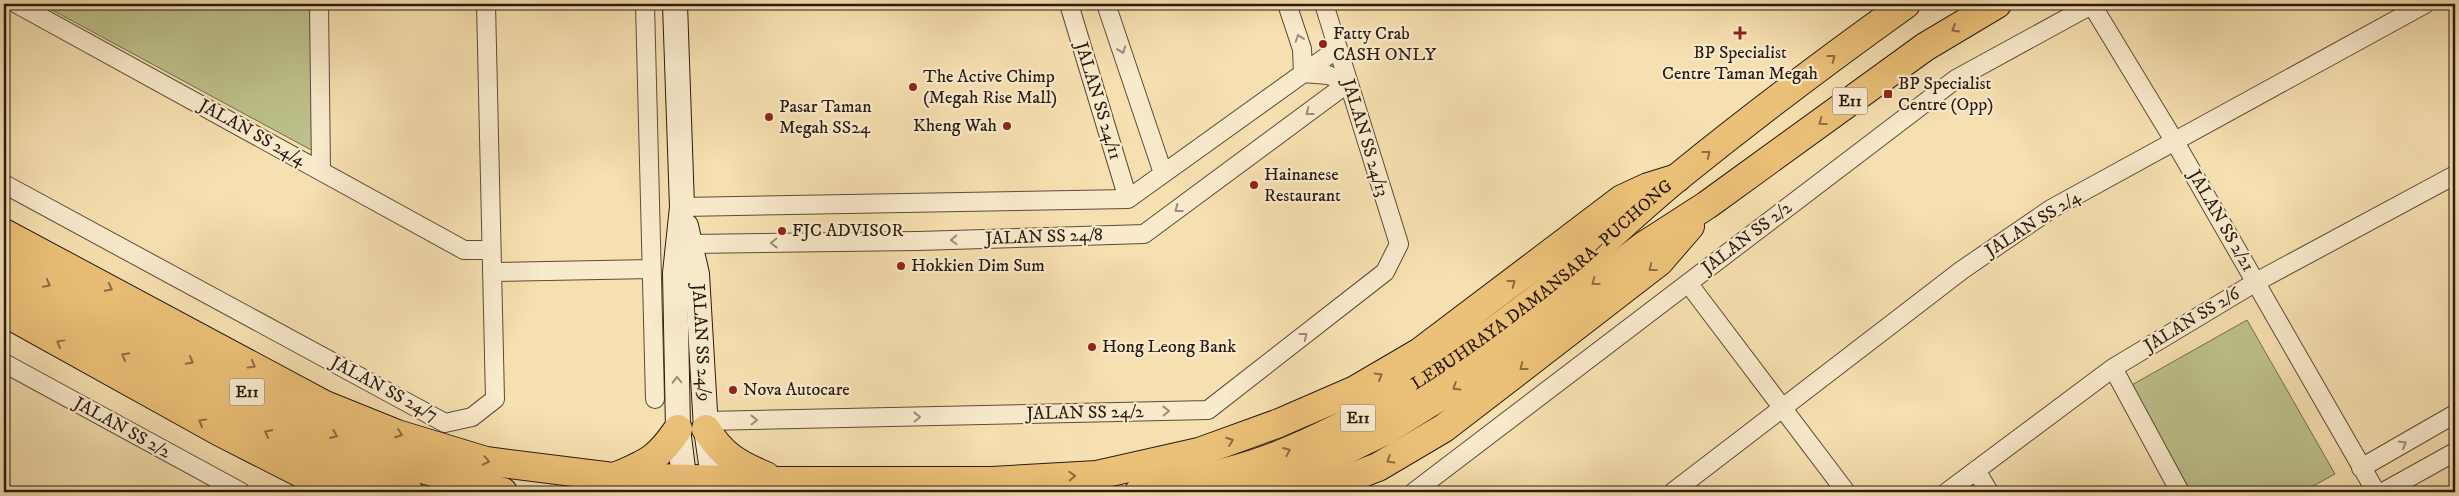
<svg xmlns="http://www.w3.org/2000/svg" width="2459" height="496" font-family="'IM FELL DW Pica',serif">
<rect width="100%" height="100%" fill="#f6dfb0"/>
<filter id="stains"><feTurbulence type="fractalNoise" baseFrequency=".004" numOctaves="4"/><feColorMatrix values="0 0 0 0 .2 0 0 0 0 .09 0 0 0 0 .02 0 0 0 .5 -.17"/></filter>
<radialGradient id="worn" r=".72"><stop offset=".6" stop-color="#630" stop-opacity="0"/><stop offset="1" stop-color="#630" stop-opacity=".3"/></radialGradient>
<path fill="#bdc18b" stroke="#736e4e" d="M41,4H310L313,151Z
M2247,320L2335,474L2302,492H2191L2130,386Z"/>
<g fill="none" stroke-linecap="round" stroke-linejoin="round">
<defs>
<path id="street" d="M17,4L464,250H491
M319,4L321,171
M645,4L655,399
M1069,4L1128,199
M1106,4L1163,173
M1287,4L1302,49L1303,73
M2092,5L2175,142L2376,492
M1303,73L1328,75L1348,83
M4,184L445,423L472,417L495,399L486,4
M682,207L1128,199L1337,49
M690,244L918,241L1144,234L1348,83
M492,272L652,269
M1688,283L1846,492
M4,363L241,492
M2113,368L2180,492
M705,421L1208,410L1385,272L1399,244L1324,4
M2361,468L2455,414
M1976,470L1989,492
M1414,492L1956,79L2093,4
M1673,492L1962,270L2051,209L2425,4
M1947,492L2113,368L2256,282L2455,175
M2383,492L2455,452"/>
<g id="secondary">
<path d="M675,4L682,207L675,273L678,429L686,492"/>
<path id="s1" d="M686,226L697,274L706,429L715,492"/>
</g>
<g id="highway">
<path d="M4,233L325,405L397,434L486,461L613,477L779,481H992L1097,475L1199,452L1279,423L1355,390L1420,352L1622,199L1648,187L1677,178"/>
<path d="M4,261L304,422L394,461L503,492"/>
<path d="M4,290L291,445L383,485L409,492"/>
<path d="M4,312L220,432L338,492"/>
<path d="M706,429C722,455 737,464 766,476"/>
<path d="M619,475C650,462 659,457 678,429"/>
<path id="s2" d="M1139,492C1188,481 1239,472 1286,452C1382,412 1467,354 1549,289C1593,254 1634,213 1678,177C1752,117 1829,59 1906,4"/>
<path d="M1240,492L1288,478L1385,431L1473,376L1645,245L1707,205L1925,47L1997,4"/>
<path d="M1313,492L1378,467L1444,428L1659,262L1690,226"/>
</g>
</defs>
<use href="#street" stroke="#5c4c39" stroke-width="20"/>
<use href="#secondary" stroke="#291b11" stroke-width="26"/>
<use href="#highway" stroke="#291b11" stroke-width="30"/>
<use href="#street" stroke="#f9eacc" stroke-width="18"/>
<use href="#secondary" stroke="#f9eacc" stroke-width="24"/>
<use href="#highway" stroke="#ebc078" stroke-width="28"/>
</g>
<defs><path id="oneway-chevron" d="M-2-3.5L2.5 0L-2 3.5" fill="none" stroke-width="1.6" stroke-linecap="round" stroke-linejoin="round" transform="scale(1.25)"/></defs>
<g stroke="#8a6e44">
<use href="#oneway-chevron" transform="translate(1955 29) rotate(149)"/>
<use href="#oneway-chevron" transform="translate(1832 58) rotate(-37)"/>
<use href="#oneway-chevron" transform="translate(1822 122) rotate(144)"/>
<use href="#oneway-chevron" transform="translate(1707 154) rotate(-38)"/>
<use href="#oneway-chevron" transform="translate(1652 268) rotate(142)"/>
<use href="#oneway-chevron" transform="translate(1595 282) rotate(143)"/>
<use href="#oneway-chevron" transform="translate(1512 283) rotate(-37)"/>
<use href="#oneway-chevron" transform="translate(47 284) rotate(28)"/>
<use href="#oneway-chevron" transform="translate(109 288) rotate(28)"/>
<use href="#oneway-chevron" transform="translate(60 343) rotate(-151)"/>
<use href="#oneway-chevron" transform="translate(125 356) rotate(-152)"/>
<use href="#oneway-chevron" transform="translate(190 361) rotate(28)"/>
<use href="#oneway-chevron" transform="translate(252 365) rotate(29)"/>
<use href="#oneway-chevron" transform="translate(1523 367) rotate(142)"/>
<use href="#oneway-chevron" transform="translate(1379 376) rotate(-30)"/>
<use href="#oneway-chevron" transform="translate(1456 387) rotate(148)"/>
<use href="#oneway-chevron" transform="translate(202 422) rotate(-151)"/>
<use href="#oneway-chevron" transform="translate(268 433) rotate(-152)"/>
<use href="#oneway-chevron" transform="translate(399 434) rotate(20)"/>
<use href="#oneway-chevron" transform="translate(334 435) rotate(23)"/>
<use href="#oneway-chevron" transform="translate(1230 441) rotate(-20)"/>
<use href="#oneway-chevron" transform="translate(1287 451) rotate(-23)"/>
<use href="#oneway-chevron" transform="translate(1390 460) rotate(149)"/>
<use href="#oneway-chevron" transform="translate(486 461) rotate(12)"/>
<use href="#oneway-chevron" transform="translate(1072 476) rotate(-3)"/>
</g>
<g stroke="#9b8d78">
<use href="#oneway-chevron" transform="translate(1299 38) rotate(-109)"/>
<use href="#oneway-chevron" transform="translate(1122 50) rotate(71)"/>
<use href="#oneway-chevron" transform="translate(1309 112) rotate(143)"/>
<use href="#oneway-chevron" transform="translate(1178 209) rotate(143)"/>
<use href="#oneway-chevron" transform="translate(954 240) rotate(178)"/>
<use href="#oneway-chevron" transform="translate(774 243) rotate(179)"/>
<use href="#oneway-chevron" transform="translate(1304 336) rotate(-38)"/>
<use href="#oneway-chevron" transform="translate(677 380) rotate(-91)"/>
<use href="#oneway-chevron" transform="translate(1166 411) rotate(-1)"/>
<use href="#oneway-chevron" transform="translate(917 417) rotate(-1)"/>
<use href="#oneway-chevron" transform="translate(754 420) rotate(-1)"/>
<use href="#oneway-chevron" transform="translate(2403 444) rotate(-30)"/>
</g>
<g fill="#8f2418" stroke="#f9eacc" stroke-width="2">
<path d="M1737.5 25.5h5v5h5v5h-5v5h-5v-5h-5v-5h5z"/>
<circle cx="1323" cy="44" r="5"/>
<circle cx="913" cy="87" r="5"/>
<rect x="1883" y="89" width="10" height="10" rx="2.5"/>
<circle cx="769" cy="117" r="5"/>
<circle cx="1007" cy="126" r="5"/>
<circle cx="1254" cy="185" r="5"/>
<circle cx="782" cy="231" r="5"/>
<circle cx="901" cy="266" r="5"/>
<circle cx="1092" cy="347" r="5"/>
<circle cx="733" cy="390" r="5"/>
</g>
<g text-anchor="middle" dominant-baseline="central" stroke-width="4.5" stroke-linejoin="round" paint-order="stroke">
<g fill="#f9eacc" stroke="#675949" stroke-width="1">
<rect x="1832.5" y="87.5" width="35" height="27" rx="4"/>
<rect x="229.5" y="378.5" width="35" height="27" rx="4"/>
<rect x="1340.5" y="404.5" width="35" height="27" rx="4"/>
</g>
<g font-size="16" font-weight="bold" fill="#291b11">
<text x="1850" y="101">E11</text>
<text x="247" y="392">E11</text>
<text x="1358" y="418">E11</text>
</g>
<g font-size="18" fill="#291b11" stroke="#f9eacc" text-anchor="start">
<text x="1333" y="34">Fatty Crab<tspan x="1333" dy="21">CASH ONLY</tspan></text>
<text x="1740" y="53" text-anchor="middle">BP Specialist<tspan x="1740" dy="21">Centre Taman Megah</tspan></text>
<text x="923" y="77">The Active Chimp<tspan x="923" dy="21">(Megah Rise Mall)</tspan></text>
<text x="1898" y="84">BP Specialist<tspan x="1898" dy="21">Centre (Opp)</tspan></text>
<text x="779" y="107">Pasar Taman<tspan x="779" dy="21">Megah SS24</tspan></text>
<text x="997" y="126" text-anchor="end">Kheng Wah</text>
<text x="1264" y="175">Hainanese<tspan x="1264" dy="21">Restaurant</tspan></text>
<text x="792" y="231">FJC ADVISOR</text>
<text x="911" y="266">Hokkien Dim Sum</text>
<text x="1102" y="347">Hong Leong Bank</text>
<text x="743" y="390">Nova Autocare</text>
</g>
<g font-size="18" fill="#291b11" stroke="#f9eacc">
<text transform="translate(1098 101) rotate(73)">JALAN SS 24/11</text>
<text transform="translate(252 133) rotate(29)">JALAN SS 24/4</text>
<text transform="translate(1365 138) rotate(73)">JALAN SS 24/13</text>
<text transform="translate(2221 221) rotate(60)">JALAN SS 2/21</text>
<text transform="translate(2033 224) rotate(-32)">JALAN SS 2/4</text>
<text transform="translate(1044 237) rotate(-2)">JALAN SS 24/8</text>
<text transform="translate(1747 238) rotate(-37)">JALAN SS 2/2</text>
<text stroke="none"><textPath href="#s2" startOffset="460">LEBUHRAYA DAMANSARA–PUCHONG</textPath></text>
<text transform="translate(2192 320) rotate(-31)">JALAN SS 2/6</text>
<text stroke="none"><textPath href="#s1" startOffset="118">JALAN SS 24/9</textPath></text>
<text transform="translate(384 389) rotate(28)">JALAN SS 24/7</text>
<text transform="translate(1085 413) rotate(-1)">JALAN SS 24/2</text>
<text transform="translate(122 428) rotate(29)">JALAN SS 2/2</text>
</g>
</g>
<rect width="2459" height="496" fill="none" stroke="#f6dfb0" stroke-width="20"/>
<rect x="5" y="5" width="2449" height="486" fill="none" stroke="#291b11" stroke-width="2.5"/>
<rect x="10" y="10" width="2439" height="476" fill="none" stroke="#291b11"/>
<rect width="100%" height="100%" filter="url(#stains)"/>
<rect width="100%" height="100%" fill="url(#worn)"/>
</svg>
